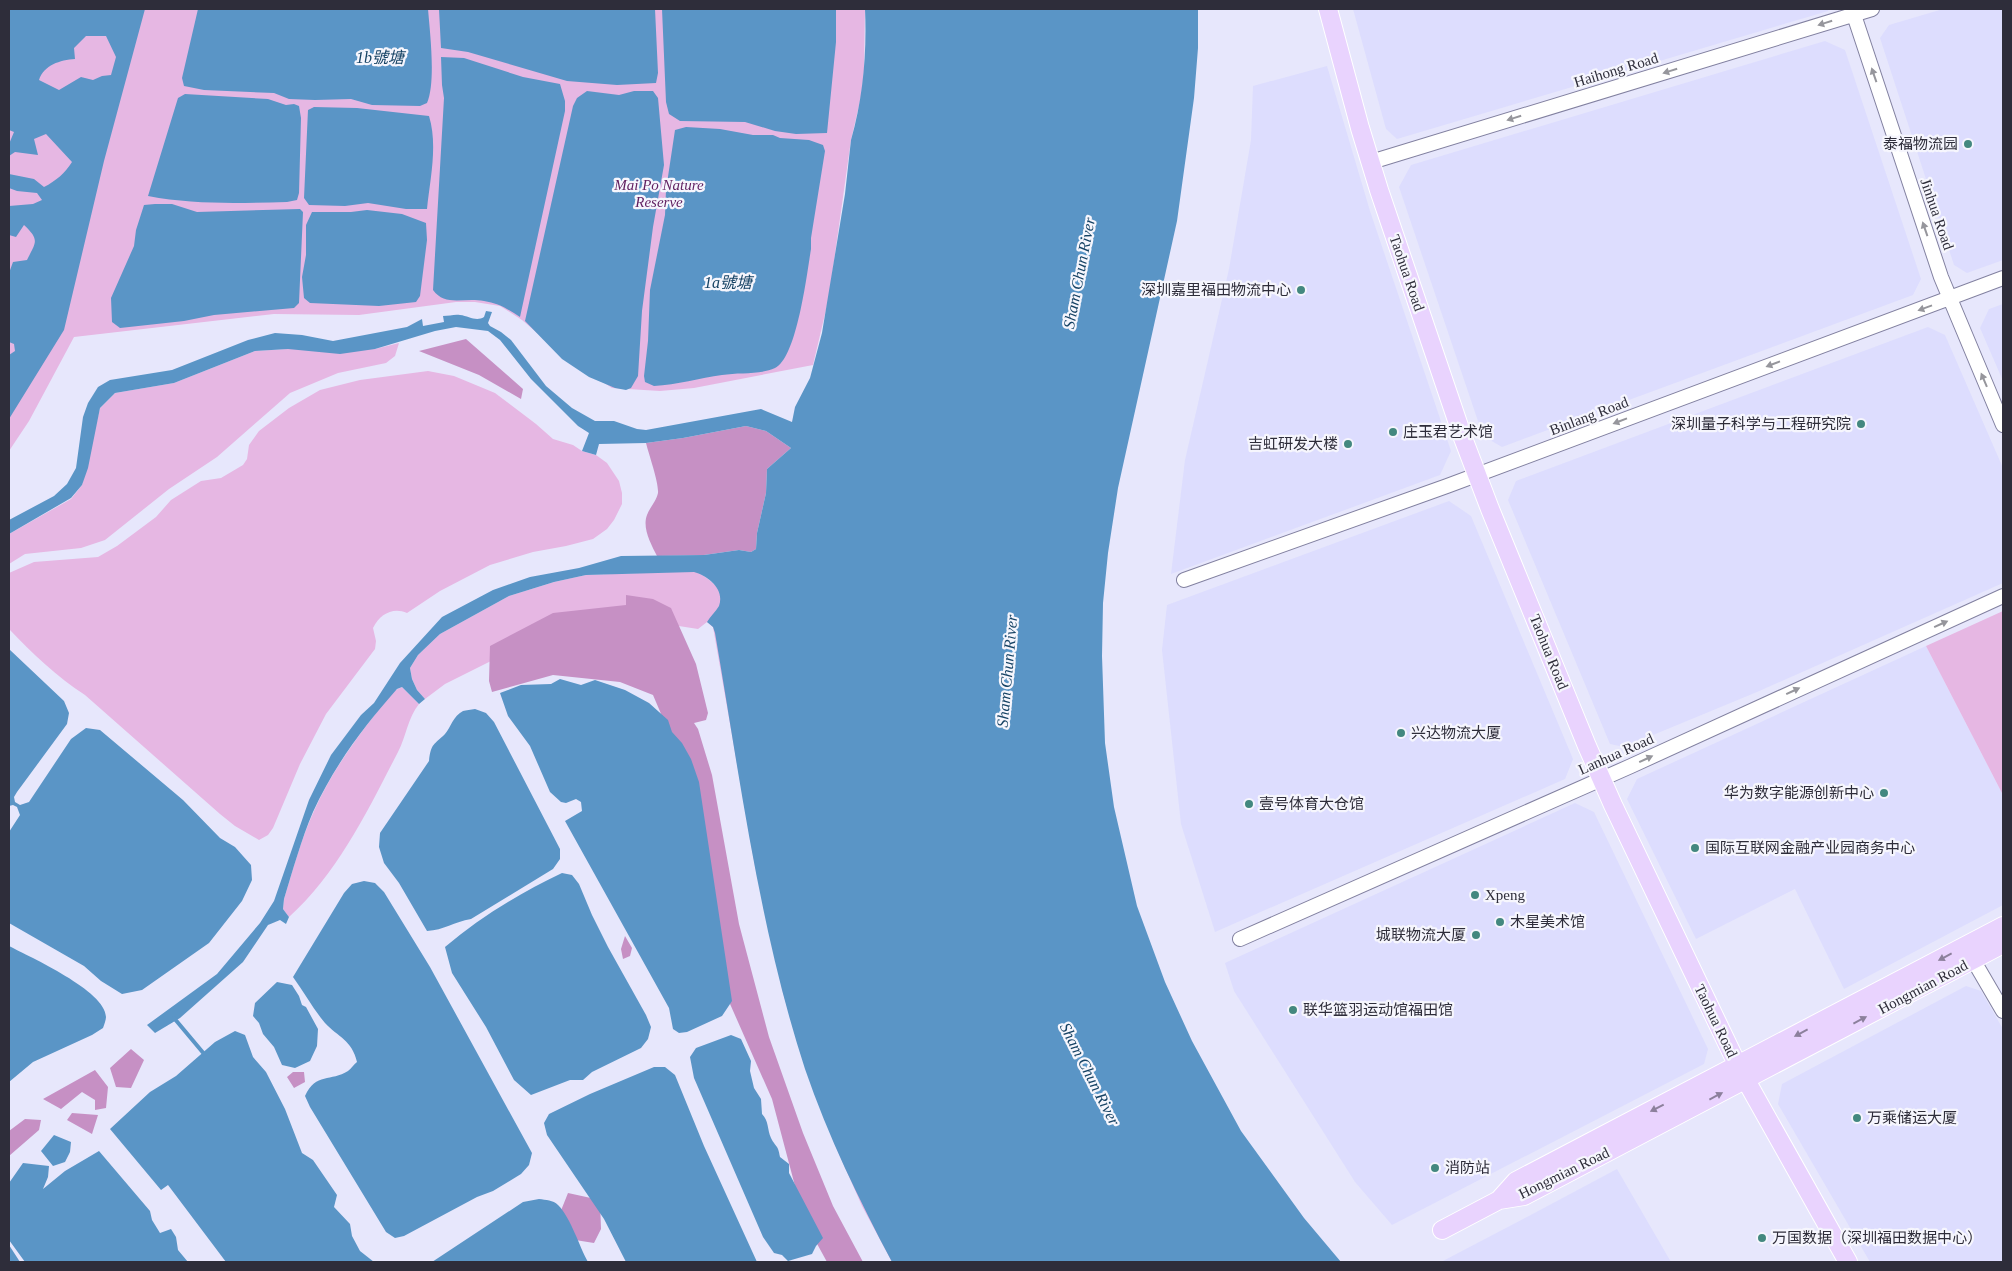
<svg xmlns="http://www.w3.org/2000/svg" width="2012" height="1271" font-family="'Times New Roman','Noto Sans SC',serif">
<rect width="100%" height="100%" fill="#e7e7fc"/>
<path fill="#ddddfe" d="M1353,9H1829L1828,11L1397,139L1386,129Z
M1943,9H2003V260L1967,273L1954,265L1880,38L1889,25Z
M1825,41L1845,50L1921,279L1913,295L1502,447L1483,436L1399,187L1411,165Z
M1327,66L1370,211L1451,451L1440,475L1171,574L1185,460L1229,269L1251,140L1253,86Z
M2003,304V381L1980,328L1989,309Z
M1928,327L1945,335L2003,468V583L1757,692L1624,747L1610,744L1508,500L1516,481Z
M1449,501L1471,516L1573,759L1565,779L1215,932L1181,824L1162,650L1167,605Z
M1926,646L2003,795V905L1844,989L1795,889L1696,939L1627,799L1637,779Z
M1575,803L1594,812L1708,1049L1704,1064L1392,1225L1355,1182L1234,991L1225,963Z
M1966,986L1981,991L2003,1029V1262H1870L1778,1104L1782,1084Z
M1617,1169L1671,1262H1441L1527,1217Z"/>
<path fill="#e6b7e3" d="M9,9H865L864,72L861,97L851,140L829,297L813,365L694,388L660,391L612,388L564,356L522,320L500,306L475,302H456L359,315L274,314L74,337L29,421L9,451Z
M399,343L395,356L386,363L338,373L290,393L217,457L169,489L105,540L81,548L25,554L9,564V534L71,499L82,485L100,408L115,393L174,383L255,351L287,349H375Z
M428,371L454,376L495,393L536,424L553,439L573,445L582,451L596,455L607,463L619,481L622,493V504L614,520L607,529L593,539L566,546L533,552L490,565L440,591L407,613C393,607 380,614 373,628L376,641L375,649L326,714L300,764L273,828L268,835L259,840L235,826L220,814L85,695C57,677 32,653 9,629V573L34,562L98,557L117,546L156,517L171,500L201,481L221,478L243,465L247,459L249,445L259,431L289,408L320,390L360,380Z
M694,571C704,575 716,583 721,594L892,1262L862,1206L835,1145L806,1070L783,993L755,866L713,627L707,622L698,629L634,619L501,656L445,684L425,699L417,690L412,679L410,668L418,655L440,634L509,596L554,582L586,575Z
M2003,611V795L1926,646Z
M402,687L419,704C408,717 406,737 398,752C368,810 338,873 289,917L283,909L284,899C293,870 301,839 314,811C329,777 350,747 373,717C381,707 390,691 402,687Z"/>
<path fill="#c690c4" d="M466,339L523,389L521,399L479,375L419,351Z
M746,426L766,431L791,448L767,469L766,493L757,533L756,549L751,552L739,550L704,555L657,556C651,544 642,528 647,515C650,507 656,502 658,493C659,483 649,455 646,443L683,438Z
M626,595L653,599L671,608L696,664L708,713L706,720L694,723L698,729L712,775L739,924L769,1037L803,1133L833,1206L863,1262H827L804,1220L772,1099L723,988L676,749L653,695L620,682L553,675L492,692L489,681L490,646L553,613L626,605Z
M625,936L632,948L630,956L623,959L621,949Z
M131,1049L144,1060L131,1088L116,1087L110,1068Z
M95,1070L108,1087L106,1108L95,1110V1100L82,1092L61,1109L43,1099Z
M293,1072H304L305,1082L294,1088L287,1077Z
M72,1113L98,1115L92,1134L67,1120Z
M25,1119L41,1120L39,1130L9,1156V1131Z
M568,1193L600,1200L601,1229L594,1243L569,1239L556,1223Z"/>
<path fill="#5a95c6" fill-rule="evenodd" d="M9,9H145L104,161L64,330L9,419V355L15,351L14,344L9,342V273L13,262L27,260C36,242 40,240 24,225L16,237L9,235V206L33,204L42,200L37,193L17,191L9,188V174L34,179L44,187C56,181 65,173 72,162L46,134L34,139L38,155L15,152L9,156V144L14,132L9,130ZM86,36H106L116,57L111,75L102,76L93,80L81,77L59,90L39,80C44,65 60,60 75,59L74,48Z
M198,9H428C430,33 436,82 427,103L420,106L372,105L351,99L315,100L289,99L274,93L204,90L184,86L182,78Z
M439,9H655L658,73L656,83L617,85L567,81L468,52L441,48Z
M662,9H836V42L827,133L796,134L775,131L745,122L680,121L669,114L666,102Z
M865,9H1198V48L1194,98L1177,221L1118,488L1108,553L1103,603L1102,656L1105,743L1114,807L1137,906L1165,982L1192,1041L1241,1131L1304,1218L1341,1262H892C859,1200 828,1136 805,1069C759,928 740,778 715,633L713,627L707,622C710,617 716,611 719,606C725,589 708,576 694,572L586,575L554,582L509,596L440,634L418,655L410,668L412,679L417,690L425,699L419,704L402,687L397,689C364,726 334,766 313,812C301,840 293,870 284,899L283,909L289,917L286,924L280,920L268,925L243,962L180,1018L155,1033L147,1025L217,974L260,923L274,901L309,800L331,755L361,715L374,703L400,663L442,617L493,590L530,577L579,568L621,556L704,555L739,550L751,552L756,549L757,533L766,493L767,469L791,448L766,431L746,426L683,438L646,443L599,444L596,455L582,451L589,433L578,426L531,379L500,340L488,331L456,327L435,331L375,349L340,354L288,349L255,351L174,383L115,393L100,408L88,468L82,485L71,498L9,534V520L54,496L67,484L76,468L83,417L88,403L98,387L110,380L172,370L248,340L275,333L302,335L333,341L407,327L422,319L423,326L444,322L443,316C449,316 455,314 460,315C469,316 476,322 484,317L486,311L492,312L488,323L490,326L501,332L511,340L546,386L572,408L595,421H614L637,429L646,430L761,409L792,422L795,407L810,378L822,333L845,194L851,140C863,98 867,53 865,9Z
M441,57L464,58L523,77L560,84L565,101V111L520,317C508,309 498,303 484,301C464,297 445,307 433,290L444,98L442,85Z
M587,91L619,95L634,91H653L658,98L664,165L653,227L642,311L638,376L631,388L626,390L615,388L589,377L562,359L525,321L573,106L577,98Z
M185,94L268,99L286,105L294,104L299,106L301,118L299,193L297,200L287,202C240,203 195,205 148,196L178,98Z
M314,107L357,108L429,116C438,145 430,179 427,209H406L368,203L345,206L309,205L304,198L308,110Z
M686,127L720,129L753,135H773L780,138L809,140L823,145L825,151L811,238V249C807,273 797,358 775,368C760,375 739,372 722,375C700,378 677,385 654,386L645,382L644,376L648,341L650,290L665,215L666,190L675,130Z
M155,204H172L197,212L300,209L303,212L299,303L294,308L214,315L184,321L120,328L112,322L111,298L134,246L136,230L144,205Z
M367,210L402,214L426,223L427,240L420,296L416,302L379,306L310,303L304,298L302,277L306,255V225L312,212H351Z
M9,649L64,701L69,713L67,724L17,792L14,797L15,802L20,805L29,802L71,739L86,728L100,730L183,800L220,838L235,847L251,865L252,880L242,901L209,943L142,990L122,994L101,981L84,966L9,923V832L20,815L17,807L13,805L9,806Z
M560,679L581,685L595,680L625,690L649,703L668,720L672,732L682,743L691,759L699,782L732,1001L722,1016L687,1032L679,1033L673,1029L669,1008L565,821L582,811L581,802L576,799L566,803L561,802L550,792L530,746L508,716L500,693L521,685L551,684Z
M475,709L486,713L494,722L560,849V859L553,869L471,919C454,922 444,930 427,931L399,883L384,863L379,847L380,833L429,761C431,743 434,745 445,734C451,727 453,716 463,711C466,710 471,710 475,709Z
M562,873L572,875L579,884L592,915L608,947L646,1015L651,1027L648,1039L641,1048L592,1072L583,1080H570L531,1095L514,1080L486,1027L452,973L445,947C480,917 520,893 562,873Z
M364,881L375,883L384,892L430,967L532,1153L529,1165L521,1174L493,1191L477,1197L404,1236L395,1238L386,1232L310,1107L305,1096C316,1072 331,1082 348,1071C351,1069 354,1064 357,1062C352,1040 338,1037 325,1023C313,1009 304,992 293,977L344,893L352,884Z
M9,946C30,957 106,991 106,1017C106,1020 104,1025 103,1028L92,1035L33,1062L9,1082Z
M277,982L292,985L299,996L302,1005L306,1007L318,1029L317,1046L310,1061L295,1068L282,1065L274,1047L263,1034L259,1023L253,1016L255,1003Z
M235,1031L245,1035L253,1057L266,1072L285,1109L302,1153L313,1160L337,1195L334,1207L350,1224L352,1236L360,1251L374,1262H226L168,1185L161,1190L110,1129L150,1092L176,1076L215,1042Z
M731,1035L741,1039L751,1061L750,1071L754,1088L761,1099L762,1114C769,1121 767,1129 771,1138C776,1148 778,1144 780,1157L789,1164V1173L823,1238L816,1246L812,1254L788,1261L782,1255L774,1253L763,1237L694,1078L690,1057L696,1048Z
M654,1067H665L675,1075L704,1146L757,1262H626L604,1219L547,1135L544,1123L549,1114L590,1094Z
M54,1135L71,1142L70,1152L65,1162L53,1166L41,1151Z
M99,1151L150,1211L152,1220L160,1233L171,1229L176,1237L178,1250L188,1262H25L9,1240V1183L23,1163L49,1166L48,1177L43,1189L65,1171Z
M539,1199C546,1200 553,1200 558,1205C571,1218 579,1246 588,1262H432L523,1202Z
M9,1245L20,1262H9Z"/>
<g fill="none" stroke-linecap="round" stroke-linejoin="round">
<path stroke="#5a95c6" stroke-width="4" d="M174,1018L205,1055"/>
<defs>
<path id="minor" d="M1852,9L1941,277L2003,425
M1371,162L1872,9
M1184,580L1447,486L2003,278
M1240,939L1631,766L2003,596
M1968,951L2003,1011"/>
<path id="major" d="M1328,9L1360,128L1379,190L1463,438L1490,509L1587,746L1613,805L1738,1066L1848,1262
M1499,1200L1516,1181L2003,926
M1442,1230L1499,1200L1524,1196L2003,944"/>
</defs>
<use href="#minor" stroke="#8281a0" stroke-width="16"/>
<use href="#major" stroke="#fff" stroke-width="20"/>
<use href="#minor" stroke="#fff" stroke-width="14"/>
<use href="#major" stroke="#e9d3fe" stroke-width="18"/>
</g>
<defs><path id="oneway-solid" d="M-6-.8H1V-3.2L6.5 0L1 3.2V.8H-6Z" transform="scale(1.25)"/></defs>
<g fill="#96969c">
<use href="#oneway-solid" transform="translate(1825 23) rotate(163)"/>
<use href="#oneway-solid" transform="translate(1670 71) rotate(163)"/>
<use href="#oneway-solid" transform="translate(1874 75) rotate(-109)"/>
<use href="#oneway-solid" transform="translate(1514 118) rotate(163)"/>
<use href="#oneway-solid" transform="translate(1925 229) rotate(-109)"/>
<use href="#oneway-solid" transform="translate(1925 308) rotate(160)"/>
<use href="#oneway-solid" transform="translate(1773 364) rotate(159)"/>
<use href="#oneway-solid" transform="translate(1984 380) rotate(-113)"/>
<use href="#oneway-solid" transform="translate(1620 421) rotate(159)"/>
<use href="#oneway-solid" transform="translate(1941 624) rotate(-24)"/>
<use href="#oneway-solid" transform="translate(1793 691) rotate(-25)"/>
<use href="#oneway-solid" transform="translate(1646 759) rotate(-25)"/>
</g>
<g fill="#8c809c">
<use href="#oneway-solid" transform="translate(1945 957) rotate(152)"/>
<use href="#oneway-solid" transform="translate(1860 1020) rotate(-28)"/>
<use href="#oneway-solid" transform="translate(1801 1033) rotate(152)"/>
<use href="#oneway-solid" transform="translate(1716 1096) rotate(-28)"/>
<use href="#oneway-solid" transform="translate(1657 1108) rotate(153)"/>
</g>
<g fill="#43887f" stroke="#f6f6fd" stroke-width="2">
<circle cx="1968" cy="144" r="5"/>
<circle cx="1301" cy="290" r="5"/>
<circle cx="1861" cy="424" r="5"/>
<circle cx="1393" cy="432" r="5"/>
<circle cx="1348" cy="444" r="5"/>
<circle cx="1401" cy="733" r="5"/>
<circle cx="1884" cy="793" r="5"/>
<circle cx="1249" cy="804" r="5"/>
<circle cx="1695" cy="848" r="5"/>
<circle cx="1475" cy="895" r="5"/>
<circle cx="1500" cy="922" r="5"/>
<circle cx="1476" cy="935" r="5"/>
<circle cx="1293" cy="1010" r="5"/>
<circle cx="1857" cy="1118" r="5"/>
<circle cx="1435" cy="1168" r="5"/>
<circle cx="1762" cy="1238" r="5"/>
</g>
<g text-anchor="middle" dominant-baseline="central" stroke-width="4.5" stroke-linejoin="round" paint-order="stroke">
<g font-size="15" fill="#2e2d3a" stroke="#f6f6fd">
<text transform="translate(1616 70) rotate(-17)">Haihong Road</text>
<text transform="translate(1937 214) rotate(71)">Jinhua Road</text>
<text transform="translate(1407 273) rotate(71)">Taohua Road</text>
<text transform="translate(1589 416) rotate(-21)">Binlang Road</text>
<text transform="translate(1549 652) rotate(68)">Taohua Road</text>
<text transform="translate(1616 754) rotate(-24)">Lanhua Road</text>
<text transform="translate(1923 987) rotate(-28)">Hongmian Road</text>
<text transform="translate(1716 1021) rotate(64)">Taohua Road</text>
<text transform="translate(1564 1173) rotate(-26)">Hongmian Road</text>
</g>
<g font-size="15" fill="#2e2d3a" stroke="#f6f6fd" text-anchor="start">
<text x="1958" y="144" text-anchor="end">泰福物流园</text>
<text x="1291" y="290" text-anchor="end">深圳嘉里福田物流中心</text>
<text x="1851" y="424" text-anchor="end">深圳量子科学与工程研究院</text>
<text x="1403" y="432">庄玉君艺术馆</text>
<text x="1338" y="444" text-anchor="end">吉虹研发大楼</text>
<text x="1411" y="733">兴达物流大厦</text>
<text x="1874" y="793" text-anchor="end">华为数字能源创新中心</text>
<text x="1259" y="804">壹号体育大仓馆</text>
<text x="1705" y="848">国际互联网金融产业园商务中心</text>
<text x="1485" y="895">Xpeng</text>
<text x="1510" y="922">木星美术馆</text>
<text x="1466" y="935" text-anchor="end">城联物流大厦</text>
<text x="1303" y="1010">联华篮羽运动馆福田馆</text>
<text x="1867" y="1118">万乘储运大厦</text>
<text x="1445" y="1168">消防站</text>
<text x="1772" y="1238">万国数据（深圳福田数据中心）</text>
</g>
<g font-size="15" font-style="italic" fill="#601f60" stroke="#f6f6fd">
<text x="659" y="185">Mai Po Nature<tspan x="659" dy="17">Reserve</tspan></text>
</g>
<g font-size="16" font-style="italic" fill="#154264" stroke="#f6f6fd">
<text x="380" y="57">1b號塘</text>
<text transform="translate(1079 273) rotate(-79)">Sham Chun River</text>
<text x="728" y="282">1a號塘</text>
<text transform="translate(1007 671) rotate(-85)">Sham Chun River</text>
<text transform="translate(1090 1074) rotate(63)">Sham Chun River</text>
</g>
</g>
<rect width="2012" height="1271" fill="none" stroke="#2e2d3a" stroke-width="20"/>
</svg>
